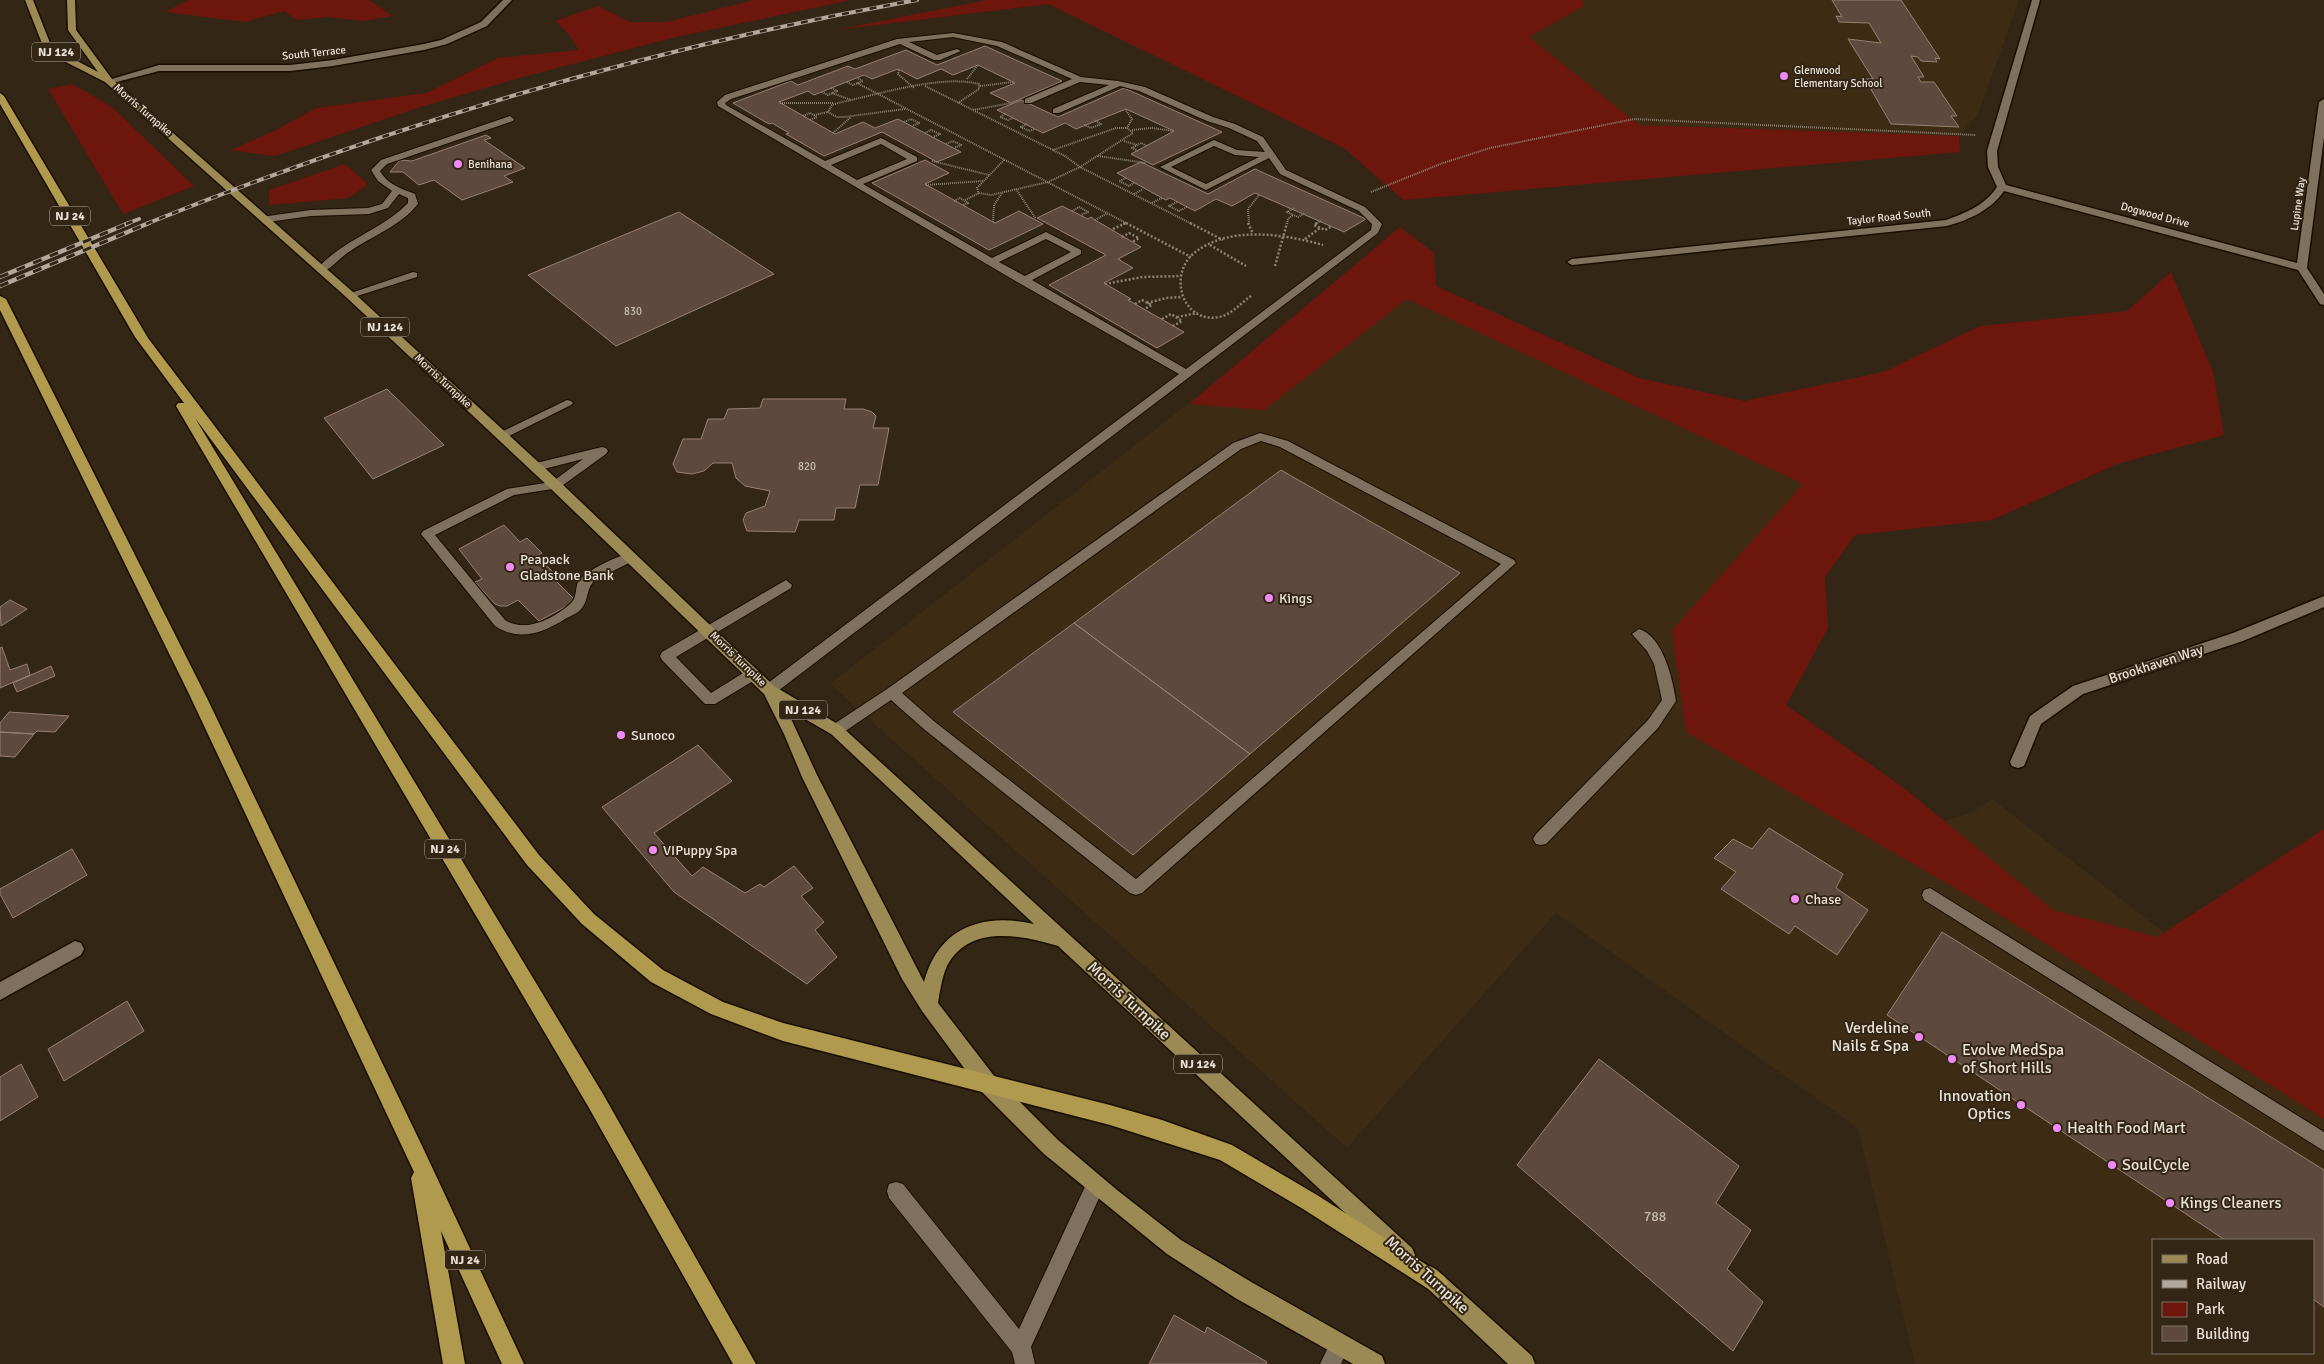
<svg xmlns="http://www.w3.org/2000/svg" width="2324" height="1364" font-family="Signika,sans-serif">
<rect width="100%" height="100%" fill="#332615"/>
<path fill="#3d2b14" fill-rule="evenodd" d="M1582,0H2019L1978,114L1959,136L1639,125L1529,37L1583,6Z
M1370,261L1860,495L1724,724L1944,821L1971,813L1992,799L2170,937L2324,1016V1364H1915L1858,1128L1556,913L1347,1148L830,684ZM2153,1240H2313V1353H2153Z"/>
<path fill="#6d160e" d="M188,0H369L393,16L363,21L327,17L296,20L284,11L245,22L165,12Z
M754,0H851L676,37L519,78L421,107L275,156L231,150L278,129L316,108L426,93L498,58L579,50L567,32L555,21L598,6L630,22H667Z
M987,0H1582L1584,6L1529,37L1639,125L1959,136L1960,152L1403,200L1344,148L1048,4L836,30Z
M72,84L112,107L194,186L123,214L48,89Z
M345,164L368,184L349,198L269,205V190Z
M1400,227L1434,253L1436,286L1639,378L1744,401L1883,372L1980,326L2127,311L2171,272L2213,372L2224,435L2117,464L1992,520L1855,535L1825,577L1828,628L1786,705L1904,788L2053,910L2157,937L2324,829V1119L1989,908L1686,732L1672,630L1803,484L1407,299L1264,410L1189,404Z"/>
<path fill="#5e493d" stroke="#988073" d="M1832,0H1901L1940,59L1935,58L1937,62L1921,61L1918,57L1911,56L1924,77H1918L1921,82H1934L1957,116H1951L1959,127L1891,124L1865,79H1873L1848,39L1881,43L1869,23L1839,22L1836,16L1842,17Z
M985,46L1062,81L1011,103L990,93L1015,83L978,65L953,75L941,69L917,79L898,69L872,79L864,75L814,95L808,91L779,102L835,134L863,122L875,128L898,119L961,152L937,162L882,132L824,156L786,134L789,133L772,123L769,124L733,103L791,81L798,85L848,66L855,69L906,50L937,65Z
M1124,88L1222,132L1153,165L1131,154L1174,131L1126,109L1076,129L1065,123L1043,133L997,110L1021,100L1058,117Z
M486,135L491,138L484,140L525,168L504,176L513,182L462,200L434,180L419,185L403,172H390L400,160L412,161Z
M925,160L949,173L925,184L995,223L1019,211L1043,224L989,250L872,183Z
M1141,162L1208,194L1255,169L1366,219L1344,232L1255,193L1232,206L1216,199L1195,211L1170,198L1166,200L1162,198L1117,173Z
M1062,206L1088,219L1091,217L1095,220L1141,247L1118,259L1133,268L1104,283L1131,299L1128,300L1184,332L1157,348L1049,285L1106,255L1037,218Z
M679,212L774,274L616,346L528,275Z
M387,389L444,445L373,479L324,418Z
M763,399H846L844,409H863L872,412L876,416L873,428H889L878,485H860L855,508H836L834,520H799L795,532L747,531L743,520L746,513L765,506L770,491L745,486L736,478L732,463H713L704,471L692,474L677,472L673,464L683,439H701L708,419H724L728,409L760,408Z
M1281,470L1460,573L1250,754L1074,623Z
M504,525L520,542L527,538L542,553L537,556L559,578L555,580L576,601L539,621L518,600L507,606H500L495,604L475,582L482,579L459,549Z
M10,600L27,609L1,626L0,607Z
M1074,623L1250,754L1133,855L953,712Z
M2,647L10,670L27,664L30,675L0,688V648Z
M51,666L55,676L17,692L13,683Z
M9,712L69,716L55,732L37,731L34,734L0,732V723Z
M0,732L34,734L15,757L0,756Z
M698,745L732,781L654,833L692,876L703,867L745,893L760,884L764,887L794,866L813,888L801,896L824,922L815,930L837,957L807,984L674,892L602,807Z
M1769,828L1843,874L1836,888L1868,910L1837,955L1795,926L1789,934L1721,889L1736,872L1714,858L1733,839L1752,849Z
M72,849L87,875L13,918L0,894V889Z
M1942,932L2324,1170V1307L2313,1299V1240H2225L1887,1015Z
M127,1001L144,1031L64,1081L48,1049Z
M1599,1059L1739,1166L1716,1203L1751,1230L1727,1269L1763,1302L1733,1351L1517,1165Z
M21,1064L38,1097L0,1121V1077Z
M1174,1315L1205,1333L1207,1327L1267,1362L1266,1364H1149Z"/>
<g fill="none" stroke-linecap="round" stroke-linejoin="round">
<defs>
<path id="lane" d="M953,33L1002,42L1081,77L1118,81L1145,87L1213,117L1235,124L1263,137L1286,170L1365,207L1382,224L1378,233L774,694H764L762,690L764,686L1179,374L1019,283L718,106L717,102L725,95L897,39ZM953,37L997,46L1072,79L1025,99V103H1031L1080,82L1109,85L1053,109V113H1059L1120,86L1139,91L1207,121L1229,128L1257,141L1265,152L1237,150L1214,140L1160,167L1206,190L1269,158L1280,174L1359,211L1372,224L1371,230L1186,369L1032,280L1081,254V250L1046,232L992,258L863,184L917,161V157L881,138L825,161L726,105L725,103L731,99L900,44L934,60H940L961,51L957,49L937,55L909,42ZM881,144L907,159L857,180L831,165ZM1214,146L1235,155L1259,157L1206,184L1171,167ZM1046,239L1071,252L1025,276L999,262Z
M510,116L514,119L513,121L387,164L380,171C387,184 402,189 415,194L418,204C398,229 365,238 341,258C335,263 327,273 319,271L317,269C342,240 382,230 408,203V198L399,194L388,208L369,214L311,216L268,222L263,219L268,216L311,210L368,208L382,204L392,191L378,181L371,170L381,160Z
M413,272L417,273V277L354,297H346L345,295Z
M567,400L571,401L573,403L571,405L505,438H497L495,435Z
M1260,433L1288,441L1514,560L1516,563L1142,893L1136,895L1130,893L925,730L891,700L841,734H831L829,730L831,726L887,689L1233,443ZM1261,441L1280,447L1501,564L1136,879L935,722L902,693L1241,449Z
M602,447L606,448L608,451L606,454L559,488L514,495L435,535L505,620C525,633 554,619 571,603C577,598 575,589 578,582C585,571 624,551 635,554L637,557L635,560L595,580C586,588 589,599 582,608C578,613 571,616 565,619C543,633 519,642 495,626L421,534L423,531L507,489L552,482L583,459L536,471L530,467L532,464Z
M786,580L792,585L791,588L676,657L711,693L748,670H758L760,674L758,678L715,704H705L662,660L660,656L662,652Z
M1639,629C1663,636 1673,680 1676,701L1658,728L1546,844L1541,845L1536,844L1533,839L1536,834L1648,720L1662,700L1654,664L1647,651L1632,634Z
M1930,888L2324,1132V1151L1924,900L1922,895L1924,890Z
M1096,1176L1103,1178L1105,1185L1031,1347L1035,1364H1015L1012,1352L889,1198L887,1191L889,1184L896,1182L903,1184L1019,1329L1089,1178Z
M1340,1334L1347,1337L1350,1344L1341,1364H1320L1333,1337Z"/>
<path id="street" d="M503,0H512L487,26L447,44L424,50L333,66L290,71H159L109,84L105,81L159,65H290L333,60L424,44L441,40L481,22Z
M2032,0H2040L1997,151L1998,167L2006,185L2297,263L2319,102L2324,99V137L2307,268L2324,294V305L2320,304L2298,270L2004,191C1991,210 1969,220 1947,226L1572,265L1567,262L1572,259L1946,220C1966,213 1985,205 1997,187L1988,167L1987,151Z
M2324,596V607L2243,641L2083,694L2041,724L2024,766L2018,768L2012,766L2010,762L2030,716L2073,686L2233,633Z
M75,941L81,943L84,949L81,955L0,1000V982Z"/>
<path id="primary" d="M25,0H33L50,43L62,53L98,72L68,30L67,0H75L76,30L112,79L354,293L560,482L774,686L841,726L1412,1248L1415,1255L1412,1262L1405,1265L1398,1262L1058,946C1021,935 969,924 947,966C942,977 940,991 938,1003L995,1077L1058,1140L1117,1190L1181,1240L1253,1283L1382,1356L1385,1364H1353L1237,1299L1167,1254L1044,1154L981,1091L922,1011L902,979L802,777L784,734L764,694L550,488L346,297L105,82L56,57L43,46ZM786,708L831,734L1034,924C982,912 938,928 924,982L818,777Z
M1430,1266L1437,1270L1532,1356L1535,1364H1508L1423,1284L1419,1277L1423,1270Z"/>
<path id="highway" d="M0,93L4,96L148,338L539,855L594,914L663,970L723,1002L783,1023L1110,1105L1162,1120L1232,1145L1317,1195L1444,1276L1448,1283L1444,1290L1437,1294L1430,1290L1303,1209L1220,1160L1110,1125L783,1041L711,1014L651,982L582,924L527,865L195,418L603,1094L756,1364H733L589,1108L176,406L178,403H184L135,337L0,104Z
M0,296L6,299L206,696L424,1150L524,1364H502L441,1231L465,1364H443L411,1178L414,1172L190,696L0,310Z"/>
</defs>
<use href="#lane" stroke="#1a0e01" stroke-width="2"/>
<use href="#street" stroke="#1a0e01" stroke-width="3"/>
<use href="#primary" stroke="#1a0e01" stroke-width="3"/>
<use href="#highway" stroke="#1a0e01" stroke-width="3"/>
<path stroke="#8d8274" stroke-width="2" stroke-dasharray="1 1" stroke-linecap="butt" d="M899,70L898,74L914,88
M967,79L978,65
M847,82L853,85L863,81L857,78
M857,83L1128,224
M925,86L1065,156L1080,167L1192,224
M980,86L1013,82
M822,92L828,95L837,91L831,88
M832,93L851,100
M780,103H834
M905,109L844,117H837L828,112L832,105L838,103C876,95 942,74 979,84V89L958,103
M1125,109L1132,119L1127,128
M973,110L1011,103
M1005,114L1000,117L1008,120L1013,118
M814,115L828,112
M803,116L810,113L817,117L810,120
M904,122L911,119L919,123L912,126
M1027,124L1021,127L1029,131L1035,129
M1084,125L1091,128L1101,124L1094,120
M1132,130L1152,128L1173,131
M833,133L851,117
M925,133L931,130L940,134L933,137
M1124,141L1137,145
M946,144L953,141L961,145L954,148
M1138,151L1132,148L1141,143L1147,146
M1098,156L1146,163
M1004,160L977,188L979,193L991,195L1048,182L1080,167L1133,133L1127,128H1116L1053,150
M932,161L989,175
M1126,178L1119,181L1129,186L1135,182
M926,185L983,181
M1016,189L1036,219
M1371,192L1443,163L1490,148L1634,119L1976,135
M1134,194L1143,189
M965,200L979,193
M954,201L960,198L968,203L963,205
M1177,202L1169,206L1179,211L1187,207
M1152,203L1162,198
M1294,208L1287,212L1298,217L1305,213
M1072,211L1079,207L1088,212L1081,215
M1095,220L1108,213
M993,222L994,205L1002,193
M1123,224L1126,223
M1249,224L1248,209L1259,195
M1287,224L1288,219L1293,215
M1315,224L1321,221"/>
<path stroke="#8d8274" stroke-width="2.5" stroke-dasharray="2 2" stroke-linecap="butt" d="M1126,223L1191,257
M1190,223L1223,240
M1248,223L1253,234
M1317,223L1314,225L1325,230L1332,226
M1113,229L1126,223
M1122,237L1129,233L1139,238L1132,242
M1305,239L1320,228
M1210,245L1246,266
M1275,266L1287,223
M1105,284L1143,277L1180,276
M1251,296C1241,303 1231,315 1219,317C1183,324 1168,276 1193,254C1227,225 1284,234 1323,245
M1147,303L1166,298L1182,297
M1135,304L1142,300L1152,305L1144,309
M1177,317L1198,313
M1162,319L1171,314L1182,321L1173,326"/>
<use href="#lane" fill="#80715e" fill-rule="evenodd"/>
<use href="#street" fill="#80715e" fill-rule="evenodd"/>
<use href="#primary" fill="#9c8a54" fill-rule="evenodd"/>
<use href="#highway" fill="#af9a4e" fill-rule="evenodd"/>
<defs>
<path id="rail-far1" d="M126,224L139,219
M146,224C394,124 653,47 917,0"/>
<path id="rail" d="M0,277L129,223
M0,286L149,223"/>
</defs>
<use href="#rail-far1" stroke="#b2a89b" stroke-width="4"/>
<use href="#rail" stroke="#b2a89b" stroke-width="4.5"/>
<use href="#rail-far1" stroke="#332615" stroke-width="2.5" stroke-dasharray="7" stroke-linecap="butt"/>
<use href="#rail" stroke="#332615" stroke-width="3" stroke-dasharray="9" stroke-linecap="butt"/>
</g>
<g fill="#f08bf6" stroke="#332615" stroke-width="2">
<circle cx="1784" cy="76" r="5"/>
<circle cx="458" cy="164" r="5"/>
<circle cx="510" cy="567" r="5"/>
<circle cx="1269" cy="598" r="5"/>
<circle cx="621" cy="735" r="5"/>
<circle cx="653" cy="850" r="5"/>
<circle cx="1795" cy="899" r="5"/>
<circle cx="1919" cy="1037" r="5"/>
<circle cx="1952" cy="1059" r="5"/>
<circle cx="2021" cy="1105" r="5"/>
<circle cx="2057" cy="1128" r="5"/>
<circle cx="2112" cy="1165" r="5"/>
<circle cx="2170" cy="1203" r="5"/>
</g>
<g text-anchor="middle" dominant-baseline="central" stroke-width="4" stroke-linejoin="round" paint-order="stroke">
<g font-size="11" fill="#eae1d6" stroke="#332615">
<text transform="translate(314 53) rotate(-6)">South Terrace</text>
<text transform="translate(143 110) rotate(41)">Morris Turnpike</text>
<text transform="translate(2298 204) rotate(-82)">Lupine Way</text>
<text transform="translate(2155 215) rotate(15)">Dogwood Drive</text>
<text transform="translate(1889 217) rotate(-6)">Taylor Road South</text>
<text transform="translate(443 381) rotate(43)">Morris Turnpike</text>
<text transform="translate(738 659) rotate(44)">Morris Turnpike</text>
</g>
<g font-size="11" fill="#eae1d6" stroke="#332615" text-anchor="start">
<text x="1794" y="70">Glenwood<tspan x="1794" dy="13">Elementary School</tspan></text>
<text x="468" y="164">Benihana</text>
</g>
<g font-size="11" fill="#c7bbb0">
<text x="633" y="311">830</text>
<text x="807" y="466">820</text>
</g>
<g fill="#332615" stroke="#b3a99c" stroke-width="1">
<rect x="32" y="42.5" width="48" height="19" rx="4"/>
<rect x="50" y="206.5" width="40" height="19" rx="4"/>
<rect x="361" y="317.5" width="48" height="19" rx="4"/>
<rect x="779" y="700.5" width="48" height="19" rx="4"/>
<rect x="425" y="839.5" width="40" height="19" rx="4"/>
<rect x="1174" y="1054.5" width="48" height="19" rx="4"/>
<rect x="445" y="1250.5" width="40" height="19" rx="4"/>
</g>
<g font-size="12" font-weight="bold" fill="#eae1d6">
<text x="56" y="52">NJ 124</text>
<text x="70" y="216">NJ 24</text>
<text x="385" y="327">NJ 124</text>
<text x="803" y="710">NJ 124</text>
<text x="445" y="849">NJ 24</text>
<text x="1198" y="1064">NJ 124</text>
<text x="465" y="1260">NJ 24</text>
</g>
<g font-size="14" fill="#eae1d6" stroke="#332615" text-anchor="start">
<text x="520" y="559">Peapack<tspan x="520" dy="16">Gladstone Bank</tspan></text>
<text x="1279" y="598">Kings</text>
<text x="631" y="735">Sunoco</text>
<text x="663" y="850">VIPuppy Spa</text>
<text x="1805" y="899">Chase</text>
</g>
<g font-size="14" fill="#eae1d6" stroke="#332615">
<text transform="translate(2156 664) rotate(-18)">Brookhaven Way</text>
</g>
<g font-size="14" fill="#c7bbb0">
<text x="1655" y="1216">788</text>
</g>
<g font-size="16" fill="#eae1d6" stroke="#332615">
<text transform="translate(1129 1001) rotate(43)">Morris Turnpike</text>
<text transform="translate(1427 1275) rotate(42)">Morris Turnpike</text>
</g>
<g font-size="16" fill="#eae1d6" stroke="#332615" text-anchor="start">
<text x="1909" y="1028" text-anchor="end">Verdeline<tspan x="1909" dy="18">Nails &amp; Spa</tspan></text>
<text x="1962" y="1050">Evolve MedSpa<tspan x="1962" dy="18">of Short Hills</tspan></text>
<text x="2011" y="1096" text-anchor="end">Innovation<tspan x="2011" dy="18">Optics</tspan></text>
<text x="2067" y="1128">Health Food Mart</text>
<text x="2122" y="1165">SoulCycle</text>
<text x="2180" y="1203">Kings Cleaners</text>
</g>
</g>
<rect x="2152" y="1239" width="162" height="115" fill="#332615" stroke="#7c7162"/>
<rect x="2162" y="1255" width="25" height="8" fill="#9c8a54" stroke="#7c7162"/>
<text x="2196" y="1264" font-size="15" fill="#eae1d6">Road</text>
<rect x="2162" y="1280" width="25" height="8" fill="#b2a89b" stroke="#7c7162"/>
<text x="2196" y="1289" font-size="15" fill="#eae1d6">Railway</text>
<rect x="2162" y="1302" width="25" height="15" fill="#6d160e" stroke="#7c7162"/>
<text x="2196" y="1314" font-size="15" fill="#eae1d6">Park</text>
<rect x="2162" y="1326" width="25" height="15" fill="#5e493d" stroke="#7c7162"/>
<text x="2196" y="1339" font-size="15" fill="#eae1d6">Building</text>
</svg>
